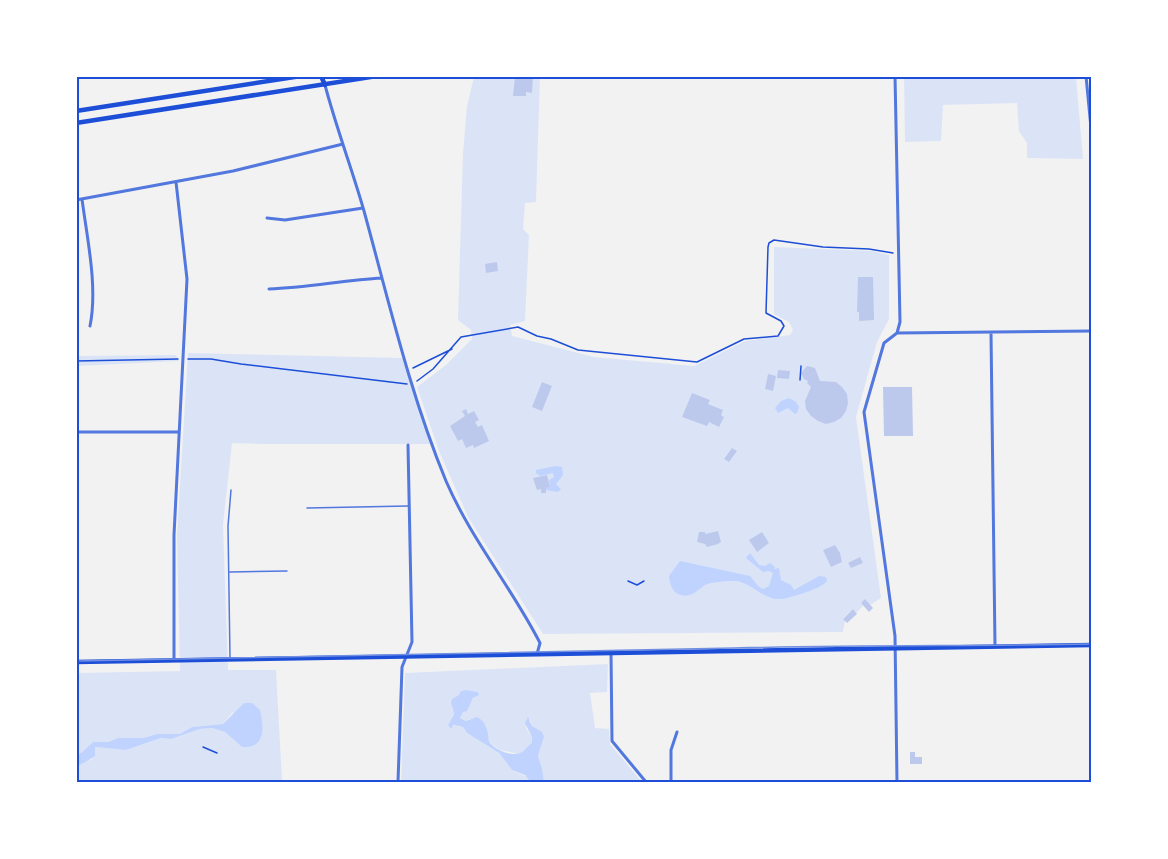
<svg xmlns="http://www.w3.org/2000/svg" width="1168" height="859" font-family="Inter,sans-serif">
<rect width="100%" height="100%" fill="#f2f2f2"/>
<path fill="#dbe4f7" d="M474,77H540L536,202L525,203L523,229L529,235L525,321L510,325L512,336L594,357L694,366L745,341L790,335L793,330L789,322L774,314V247L872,251L889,255V319L877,342L856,417L881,598L870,605L865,600L861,603L863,606L856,613L853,609L843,618L845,621L843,632L543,634L468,517L439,451L417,387L446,365L472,339L471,330L458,320L463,153L467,106Z
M904,77H1076L1083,159L1027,158V143L1019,131L1017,103L943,105L941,141L905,142Z
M188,353L402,358L430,444H260L232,443L223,525L228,670H276L282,780L317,782H77V766L92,759L95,747L126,750L161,738L171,739L200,729L212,728L225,732L242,747L233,712L223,724L192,727L180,734H157L143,738H118L108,742H93L82,752L77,755V673L180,671L177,535Z
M176,355L179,361L77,366L76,356Z
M608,664L607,692L590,693L595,728L609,729L610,744L642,782H544L542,768L538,756L544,737L532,726L530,719L526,728L532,737V744L519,754L500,750L489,742L486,726L470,719L466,721L460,718L461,715L478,692L467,690L456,697L452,709L454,713L448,725L463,727L467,733L499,753L512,770L538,782H401L405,673Z"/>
<path fill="#bfd3fe" d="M789,398L796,402L799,407L797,413L795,414L788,408L778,413L775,408L781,401Z
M555,466L562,467L563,475L556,484L561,489L558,492L546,490V488L550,487L549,480L554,477L553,473L540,476L536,473V470Z
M750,553L759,565L765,566L770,563L775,567L774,569L779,568L781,580L791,585L794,590L819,576L826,577L827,581C822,587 814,589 807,592C799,594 788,599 780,599C762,600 750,580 733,581C726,581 711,582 705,585C697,590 692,598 681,595C672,593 670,584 669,576L680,561L750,576L758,586L763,589L769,586L773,573L769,571L763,572L746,558Z
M467,690L478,692L479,695L473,698L467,711L463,712L460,718L466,721L477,717C487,722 488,732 489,742C495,749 510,757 520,753C525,751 527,746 532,743V737L525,723L528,717L532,726L542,732L544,737L538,756L542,768L544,782L530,781L525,775L512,770L499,753L467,733L463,727L453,725L451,729L448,725L454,714L451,703L452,699L459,695L461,691Z
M244,703H252L260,710C264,727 266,749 242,747L225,732L212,728L200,729L171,739L161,738L126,750L95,747V756L84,763L77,766V755L82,752L93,742H108L118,738H143L157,734H180L192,727L223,724Z"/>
<path fill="#bdc9ec" d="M533,76L532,93L526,92V96H513L515,77Z
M497,262L498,271L486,273L485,264Z
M858,277H873L874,320L859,321V312H857Z
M807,366L815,368L820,381L836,382L842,387L847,394L848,403L846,411L841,418L834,422L826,424L818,421L811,416L806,409L805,401L811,387L807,383L808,381L804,379L801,373Z
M778,370L790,371L789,379L777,378Z
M768,374L776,376L773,391L765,389Z
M542,382L552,386L542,411L532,407Z
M883,387H912L913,436H884Z
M692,393L710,400L708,404L723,410L721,415L724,417L719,427L709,422L707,426L682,417Z
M466,409L468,414L474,411L479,420L475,422L478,427L482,425L489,441L474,448L473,445L466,448L462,439L458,441L450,426L465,416L462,411Z
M732,448L737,451L729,462L724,459Z
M547,475L550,487L546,488V493H541V489L537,490L533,478Z
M718,531L721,542L718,544L707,547L705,544L697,542L699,532H705V534Z
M762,532L769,543L757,552L749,540Z
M835,545L840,553L842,562L831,567L823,550Z
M860,557L863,563L851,568L848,563Z
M865,599L873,608L869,612L861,603Z
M853,609L857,614L847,623L843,619Z
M910,752H915V757H922V764H910Z"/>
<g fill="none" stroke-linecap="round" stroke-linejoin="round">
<path stroke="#1d4ed8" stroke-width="1.5" d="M188,359H211L241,364L407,384
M76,361L178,359
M413,368L452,349
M800,380L801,366
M417,381L433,369L461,337L518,327L537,336L551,339L578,350L697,362L744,339L778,336L784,326L781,321L766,313L768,247L769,243L774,240L823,247L869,249L893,253
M628,581L637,585L644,581
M203,747L217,753"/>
<path stroke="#5277de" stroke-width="1.5" d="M307,508L408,506
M230,572L287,571
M230,658L228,526L231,490"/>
<path stroke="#5277de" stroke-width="3" d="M895,76L900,322L897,333L884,343L864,412L895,636L897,782
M1086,76L1092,138
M325,85C336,127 352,169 364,211C389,302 410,394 446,481C471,539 512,588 540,643L537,654
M82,199C87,238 98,287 90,326
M76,200L233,171L343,144
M267,218L285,220L363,208
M269,289C307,288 344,280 382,278
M897,333L1092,331
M991,333L995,646
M76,432H179
M611,652L612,741L646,782
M174,660V535L187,279L176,182
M398,782L402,667L412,642L408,445
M671,782V750L677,732"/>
<path stroke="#1d4ed8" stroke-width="4.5" d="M321,76L325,85
M76,662L1092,645"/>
<path stroke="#1d4ed8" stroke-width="4.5" d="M76,111L301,76
M76,123L377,76"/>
<path stroke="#7290e2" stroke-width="1.5" d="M76,661C296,656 515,651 734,648C854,645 972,646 1092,644"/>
</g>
<rect width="1168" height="859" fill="none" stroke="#ffffff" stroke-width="156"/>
<rect x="78" y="78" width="1012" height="703" fill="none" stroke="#1d4ed8" stroke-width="2"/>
</svg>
